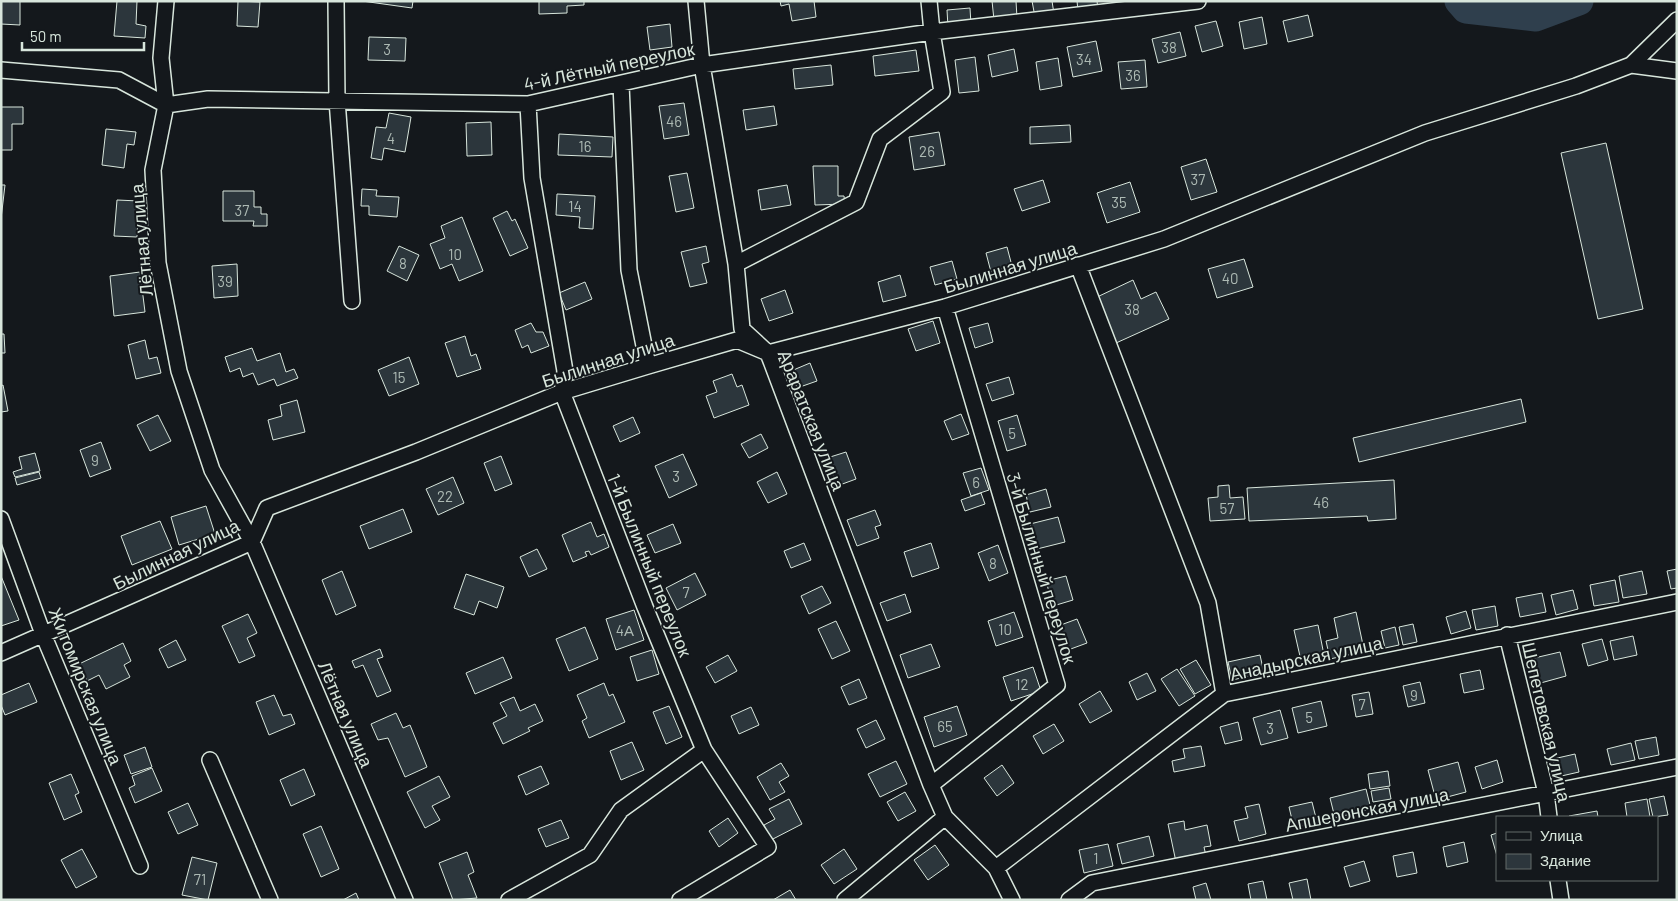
<svg xmlns="http://www.w3.org/2000/svg" width="1678" height="901" font-family="Barlow,sans-serif">
<rect width="100%" height="100%" fill="#14181c"/>
<g fill="none" stroke-linecap="round" stroke-linejoin="round">
<path stroke="#2f3f4d" stroke-width="29" d="M1459,1L1466,9L1536,17L1579,1"/>
</g>
<path fill="#2c363c" stroke="#d8e6dc" d="M1,1H20V25L1,24Z
M117,1H137L136,24L146,26L145,38L114,36Z
M238,1L260,2L258,27L237,26Z
M362,1H413L412,8Z
M539,1H584V5L567,6V13L539,14Z
M780,1H814L816,17L792,21L789,4L781,6Z
M992,1H1016L1017,18L994,20Z
M1032,1H1052L1054,14L1035,17Z
M1077,1H1097L1098,9L1078,11Z
M970,8L971,25L948,27L947,10Z
M1308,15L1313,36L1288,42L1283,21Z
M1262,17L1267,44L1244,49L1239,22Z
M1216,21L1223,46L1202,52L1195,26Z
M670,24L672,47L650,50L647,27Z
M1180,32L1186,56L1158,63L1152,39Z
M369,37L406,38L405,61L368,60Z
M1096,41L1102,71L1073,77L1067,47Z
M1014,49L1018,71L992,77L988,55Z
M916,50L919,71L875,76L873,56Z
M975,57L979,91L959,93L955,60Z
M1058,58L1062,86L1040,90L1036,62Z
M1145,60L1147,87L1121,89L1118,62Z
M831,65L833,85L795,89L793,69Z
M684,103L689,135L664,139L659,106Z
M774,106L777,125L746,130L743,110Z
M1,107H23V124H12V150H1Z
M389,113L411,117L405,152L384,148L382,160L371,158L376,127L386,128Z
M491,122L492,155L467,156L466,123Z
M1070,125L1071,142L1030,144V127Z
M106,129L136,132L134,145L127,144L124,168L102,165Z
M939,132L945,165L914,170L909,137Z
M559,134L613,137L612,157L558,155Z
M1606,143L1643,309L1598,319L1561,153Z
M1206,159L1217,192L1191,200L1181,167Z
M813,166H838V196H844L845,204L815,205Z
M687,173L694,208L676,212L669,176Z
M1043,180L1050,202L1022,211L1014,189Z
M1130,182L1140,212L1107,223L1097,193Z
M1,185H5L1,219Z
M787,185L791,205L761,210L758,190Z
M362,189L377,190L376,196L399,197L397,217L369,215V206H361Z
M223,191H254V207H261V214H267V226H253L254,221H223Z
M557,194L595,196L593,229L579,228L580,217L556,215Z
M117,200L139,201L137,237L114,236Z
M507,211L512,221L515,219L528,248L510,256L493,218Z
M462,217L483,271L459,281L452,264L440,269L430,244L445,238L441,226Z
M399,246L419,255L407,281L387,271Z
M706,246L709,262L702,264L707,283L690,287L681,252Z
M1007,247L1012,266L991,272L986,253Z
M1244,259L1253,287L1217,298L1208,269Z
M952,261L957,279L935,285L930,267Z
M237,264L238,296L214,298L212,266Z
M140,272L145,312L114,316L110,276Z
M900,275L906,296L883,302L878,282Z
M1133,280L1141,299L1156,292L1169,319L1116,343L1095,298Z
M585,282L592,299L566,310L559,293Z
M785,290L793,313L769,321L761,299Z
M933,321L940,343L916,351L908,329Z
M531,323L536,332H543L549,346L531,353L528,345L522,348L515,330Z
M988,323L993,342L975,348L969,328Z
M1,334H4L5,353H1Z
M465,336L471,356L476,354L481,369L457,377L445,343Z
M145,340L149,359L157,357L161,373L136,379L128,345Z
M252,348L257,361L280,353L286,372L294,369L298,378L277,386L274,379L258,385L253,373L243,377L240,368L230,372L225,357Z
M409,357L419,384L389,396L378,370Z
M810,363L817,381L797,388L791,371Z
M732,374L737,387L742,385L749,405L714,418L706,396L717,392L713,381Z
M1009,377L1014,394L992,401L986,384Z
M3,385L8,411L1,412V386Z
M1521,399L1526,422L1359,462L1353,438Z
M297,400L305,432L273,440L268,420L282,416L280,405Z
M961,414L969,434L952,440L944,421Z
M158,415L171,441L150,451L137,425Z
M1017,415L1026,445L1007,451L998,421Z
M633,417L640,433L620,442L613,426Z
M761,434L768,448L749,458L741,444Z
M101,442L111,469L90,477L80,450Z
M846,452L856,479L837,486L827,458Z
M35,453L40,471L15,477L13,472L22,469L19,457Z
M683,454L697,485L669,498L655,466Z
M501,456L512,484L495,491L484,463Z
M981,468L989,490L971,496L963,473Z
M39,472L41,478L17,485L15,478Z
M777,472L787,494L768,503L757,482Z
M453,477L464,503L438,515L426,489Z
M1394,480L1396,519L1368,521L1367,516L1249,521L1247,488Z
M1229,485L1230,498L1243,497L1245,519L1210,521L1208,498L1218,497V486Z
M1046,489L1051,507L1030,512L1026,495Z
M981,493L985,504L965,511L961,500Z
M206,506L215,534L179,545L171,517Z
M403,509L412,532L369,549L360,526Z
M875,510L881,525L875,527L879,538L857,546L847,520Z
M1058,517L1065,542L1037,549L1030,524Z
M160,521L172,549L132,565L121,536Z
M591,522L597,537L604,534L609,547L591,555L589,551L585,552L587,556L573,562L562,535Z
M673,524L681,543L655,553L647,535Z
M804,543L811,560L791,568L784,551Z
M931,543L939,568L912,577L904,552Z
M998,545L1008,573L989,581L978,553Z
M537,549L547,569L529,577L520,557Z
M1677,569V588L1671,589L1667,571Z
M342,571L356,606L336,615L322,580Z
M1642,571L1647,594L1623,598L1619,576Z
M695,573L706,595L677,610L666,588Z
M466,574L504,587L497,608L479,601L474,615L454,608Z
M1,576L19,620L1,626Z
M1066,576L1073,600L1053,606L1046,581Z
M1615,580L1619,602L1594,606L1590,585Z
M822,586L831,603L809,614L801,596Z
M1573,590L1578,609L1556,615L1551,595Z
M1542,593L1546,612L1520,617L1516,598Z
M905,594L911,612L887,621L880,603Z
M1495,606L1498,626L1476,630L1472,610Z
M634,610L644,640L616,650L606,619Z
M1466,611L1471,628L1451,634L1446,617Z
M1014,612L1023,637L996,646L988,621Z
M1356,612L1363,645L1351,647L1352,654L1330,659L1326,641L1338,638L1334,618Z
M248,614L257,633L247,638L255,656L239,663L222,626Z
M1077,619L1087,643L1068,650L1058,626Z
M836,621L850,651L832,659L818,629Z
M1413,624L1417,642L1403,645L1399,627Z
M1318,625L1325,660L1302,665L1294,630Z
M585,627L598,659L569,671L556,639Z
M1395,627L1399,645L1385,648L1381,631Z
M1633,636L1637,655L1614,660L1610,641Z
M1602,639L1608,660L1588,666L1582,644Z
M176,640L186,660L168,668L159,649Z
M123,643L131,661L124,665L130,677L106,689L99,675L87,681L79,664Z
M931,644L940,667L908,678L900,655Z
M380,649L383,657L377,659L391,691L377,697L363,665L355,668L352,661Z
M652,650L659,674L637,681L630,657Z
M1560,652L1566,676L1537,684L1530,659Z
M728,655L737,671L715,683L706,667Z
M1260,655L1264,673L1232,680L1228,662Z
M503,657L512,678L475,694L466,673Z
M1196,660L1211,685L1195,694L1180,669Z
M1033,667L1041,691L1011,701L1003,677Z
M1177,669L1195,696L1179,706L1161,679Z
M1480,670L1484,689L1464,693L1460,674Z
M1147,673L1156,691L1137,700L1129,682Z
M859,679L867,698L849,705L841,687Z
M1420,682L1425,703L1408,707L1403,686Z
M29,683L37,702L5,715L1,705V695Z
M604,683L609,696L613,694L625,722L589,738L582,721L587,718L577,695Z
M1100,691L1112,711L1090,723L1079,704Z
M1369,692L1373,714L1356,717L1352,695Z
M274,695L283,716L291,714L295,724L269,735L256,702Z
M514,697L520,711L535,704L543,721L528,728L530,731L503,744L493,723L507,716L500,703Z
M1321,701L1327,726L1298,733L1292,708Z
M669,706L682,737L666,744L653,712Z
M957,706L967,735L934,747L924,717Z
M751,707L759,725L739,734L731,716Z
M1280,710L1288,738L1261,745L1253,718Z
M396,713L403,728L410,725L427,767L405,777L388,738L378,740L371,724Z
M876,720L885,739L866,748L857,729Z
M1238,722L1242,740L1225,744L1220,727Z
M1054,724L1064,741L1043,754L1033,736Z
M1656,737L1659,755L1639,759L1635,741Z
M632,742L644,770L621,780L610,751Z
M1631,743L1635,760L1611,765L1607,749Z
M1201,746L1205,766L1174,772L1172,761L1185,758L1183,749Z
M145,747L152,767L131,774L124,755Z
M1575,754L1579,772L1557,777L1553,759Z
M1497,760L1503,782L1482,789L1475,767Z
M896,761L907,784L880,797L868,774Z
M1458,762L1466,792L1436,800L1428,770Z
M781,763L789,776L779,782L785,792L770,800L757,777Z
M1002,765L1014,783L997,796L984,778Z
M541,766L549,784L526,795L518,776Z
M152,768L162,791L135,803L129,788L135,785L132,776Z
M304,769L315,795L291,806L280,780Z
M1388,771L1390,786L1370,789L1368,774Z
M71,774L79,793L75,795L82,812L64,820L49,783Z
M439,776L450,797L432,806L440,820L425,828L407,792Z
M1389,788L1391,799L1373,802L1371,791Z
M1366,789L1371,809L1335,818L1330,798Z
M905,792L916,811L898,821L887,802Z
M1664,796L1668,815L1653,817L1649,799Z
M789,799L802,824L771,840L764,825L775,819L769,809Z
M1647,799L1650,817H1627L1625,803Z
M1312,802L1317,822L1294,828L1289,807Z
M188,803L198,825L178,834L168,812Z
M1259,804L1266,834L1239,841L1234,821L1248,818L1245,807Z
M1597,811L1598,817H1570L1569,816Z
M728,818L738,833L719,847L709,831Z
M561,820L569,838L546,847L538,829Z
M1184,821L1185,830L1207,825L1211,846L1204,847L1206,856L1176,862L1168,824Z
M321,826L339,869L321,877L303,834Z
M1497,833V856L1491,835Z
M1149,836L1154,856L1122,864L1117,844Z
M1464,842L1468,862L1447,867L1443,847Z
M1108,844L1113,866L1084,873L1079,850Z
M935,845L949,865L928,880L914,860Z
M82,849L97,877L76,888L61,860Z
M844,849L857,869L834,884L821,865Z
M467,852L474,872L468,875L477,898L453,900L439,863Z
M1413,852L1417,873L1397,877L1393,856Z
M192,857L217,863L208,900L182,895Z
M1364,861L1370,881L1350,887L1344,867Z
M1307,879L1311,900H1293L1289,883Z
M1263,881L1267,900H1251L1248,884Z
M1206,883L1211,900H1196L1193,887Z
M790,890L796,900H773Z
M356,893L359,900H343Z"/>
<g fill="none" stroke-linecap="round" stroke-linejoin="round">
<defs>
<path id="street" d="M166,1L161,58L166,105L153,170L158,263L179,371L212,470L252,542L405,900
M336,1L337,100L352,301
M696,1L702,65L736,264L742,329L768,353L931,785L945,817L996,868L1012,900
M1631,65L1677,71
M1,70L119,80L166,105L208,99L528,104L702,65L932,32L1198,1
M621,84L629,270L648,366
M528,104L532,178L565,371L562,392L645,607L704,750L768,847L680,900
M736,264L856,202L880,139L942,92L932,32L929,1
M1078,265L1208,603L1224,694
M1,519L43,634L140,866
M1507,635L1546,793L1549,817
M1,653L252,542L267,508L416,452L562,392L648,366L737,340L768,353L945,307L1164,239L1425,133L1576,86L1631,65L1677,20
M210,760L270,900
M931,785L1057,685L945,307
M996,868L1224,694L1677,602
M1558,880L1561,900
M509,900L590,855L621,810L704,750
M845,900L945,817
M1069,900L1092,883L1677,767"/>
</defs>
<use href="#street" stroke="#d8e6dc" stroke-width="18"/>
<use href="#street" stroke="#14181c" stroke-width="15"/>
</g>
<g text-anchor="middle" dominant-baseline="central" stroke-width="4" stroke-linejoin="round" paint-order="stroke">
<g font-size="15" fill="#adbab4">
<text x="1169" y="47">38</text>
<text x="387" y="49">3</text>
<text x="1084" y="59">34</text>
<text x="1133" y="75">36</text>
<text x="674" y="121">46</text>
<text x="391" y="138">4</text>
<text x="585" y="146">16</text>
<text x="927" y="151">26</text>
<text x="1198" y="179">37</text>
<text x="1119" y="202">35</text>
<text x="575" y="206">14</text>
<text x="242" y="210">37</text>
<text x="455" y="254">10</text>
<text x="403" y="263">8</text>
<text x="1230" y="278">40</text>
<text x="225" y="281">39</text>
<text x="1132" y="309">38</text>
<text x="399" y="377">15</text>
<text x="1012" y="433">5</text>
<text x="95" y="460">9</text>
<text x="676" y="476">3</text>
<text x="976" y="482">6</text>
<text x="445" y="496">22</text>
<text x="1321" y="502">46</text>
<text x="1227" y="508">57</text>
<text x="993" y="563">8</text>
<text x="686" y="592">7</text>
<text x="1005" y="629">10</text>
<text x="625" y="630">4А</text>
<text x="1022" y="684">12</text>
<text x="1414" y="695">9</text>
<text x="1362" y="704">7</text>
<text x="1309" y="717">5</text>
<text x="945" y="726">65</text>
<text x="1270" y="728">3</text>
<text x="1096" y="858">1</text>
<text x="200" y="879">71</text>
</g>
<g font-size="18" fill="#d8e6dc" stroke="#14181c">
<text transform="translate(609 66) rotate(-12)">4-й Лётный переулок</text>
<text transform="translate(141 240) rotate(-95)">Лётная улица</text>
<text transform="translate(1010 267) rotate(-17)">Былинная улица</text>
<text transform="translate(608 360) rotate(-18)">Былинная улица</text>
<text transform="translate(812 420) rotate(68)">Араратская улица</text>
<text transform="translate(176 554) rotate(-26)">Былинная улица</text>
<text transform="translate(650 565) rotate(68)">1-й Былинный переулок</text>
<text transform="translate(1042 568) rotate(73)">3-й Былинный переулок</text>
<text transform="translate(1306 658) rotate(-12)">Анадырская улица</text>
<text transform="translate(86 686) rotate(68)">Житомирская улица</text>
<text transform="translate(346 714) rotate(67)">Лётная улица</text>
<text transform="translate(1547 722) rotate(77)">Шепетовская улица</text>
<text transform="translate(1367 809) rotate(-11)">Апшеронская улица</text>
</g>
</g>
<rect width="1678" height="901" fill="none" stroke="#d8e6dc" stroke-width="5"/>
<rect x="1496" y="816" width="162" height="65" fill="#14181c" stroke="#626a69"/>
<rect x="1506" y="832" width="25" height="8" fill="#14181c" stroke="#626a69"/>
<text x="1540" y="841" font-size="15" fill="#d8e6dc">Улица</text>
<rect x="1506" y="854" width="25" height="15" fill="#2c363c" stroke="#626a69"/>
<text x="1540" y="866" font-size="15" fill="#d8e6dc">Здание</text>
<path d="M22 42v8h122v-8" fill="none" stroke="#d8e6dc" stroke-width="2.5"/>
<text x="30" y="42" font-size="15" fill="#d8e6dc" stroke="#14181c" stroke-width="4" paint-order="stroke">50 m</text>
</svg>
